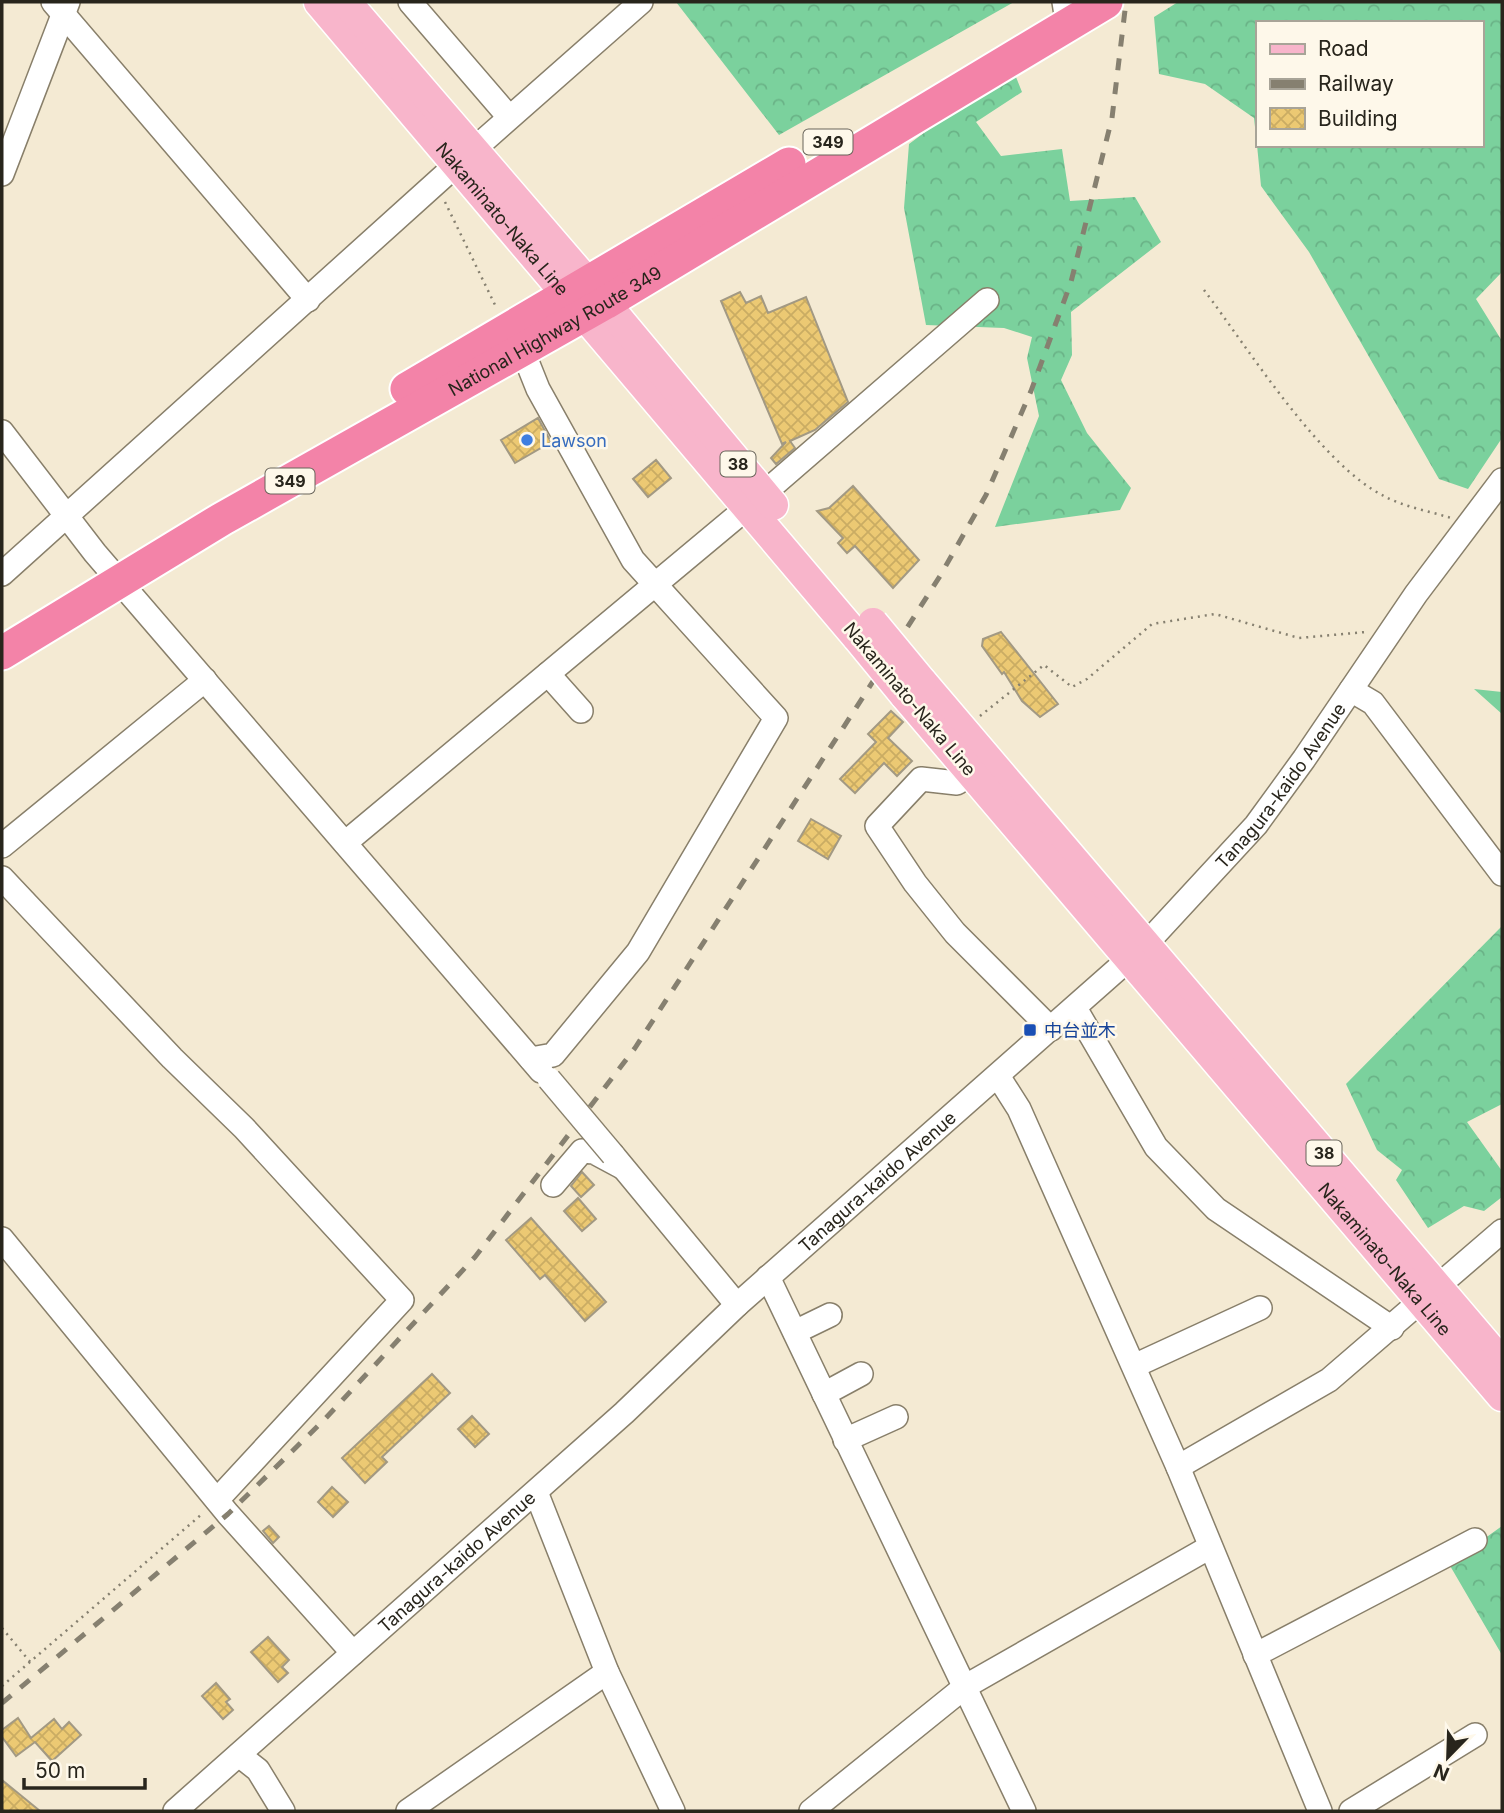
<svg xmlns="http://www.w3.org/2000/svg" width="1504" height="1813" font-family="Inter,'Noto Sans JP',sans-serif">
<defs>
<pattern id="forest-crowns" width="20" height="18" patternUnits="userSpaceOnUse" patternTransform="scale(1.75)"><rect width="20" height="18" fill="#7bd19d"/><path d="M2 6a3 3 0 1 1 6 0M12 15a3 3 0 1 1 6 0" fill="none" stroke="#6ab387"/></pattern>
<pattern id="building-cross-hatch" width="8" height="8" patternUnits="userSpaceOnUse" patternTransform="scale(1.75)"><rect width="8" height="8" fill="#ecc973"/><path d="M0 0l8 8M0 8l8-8" fill="none" stroke="#caac63"/></pattern>
</defs>
<rect width="100%" height="100%" fill="#f4ead3"/>
<path fill="url(#forest-crowns)" d="M676,2H1014L779,135Z
M1178,2H1502V272L1476,299L1502,341V438L1468,489L1439,479L1309,252L1261,186L1257,145H1481V23H1257V145L1254,118L1205,84L1159,74L1154,17Z
M1012,67L1022,92L976,122L1001,156L1062,149L1070,201L1135,197L1161,242L1071,312L1072,355L1061,380L1087,433L1131,488L1120,510L995,527L1039,416L1027,358L1032,337L1004,328L926,325L904,208L909,144Z
M1474,689L1502,692V714Z
M1502,926V1104L1467,1122L1502,1171V1197L1484,1211L1464,1206L1428,1228L1396,1180L1402,1170L1377,1150L1346,1084Z
M1502,1526V1655L1449,1564Z"/>
<path fill="url(#building-cross-hatch)" stroke="#a29983" stroke-width="2" d="M740,292L746,303L761,296L768,313L806,297L848,402L815,430L790,441L795,448L776,464L771,458L786,442L782,444L721,301Z
M538,418L551,442L515,463L501,440Z
M656,460L671,478L648,497L633,479Z
M853,486L919,560L893,588L855,546L847,553L838,543L843,538L817,511L829,508Z
M1001,632L1058,704L1040,717L1022,701L1004,672L1002,674L982,646L983,639Z
M891,711L903,722L888,738L912,761L897,776L884,763L855,793L840,779L876,742L868,734Z
M811,819L841,836L828,859L798,841Z
M582,1172L594,1185L581,1197L571,1186Z
M578,1198L596,1219L582,1231L564,1211Z
M531,1218L606,1302L585,1321L545,1275L540,1279L506,1240Z
M432,1374L450,1393L382,1457L387,1462L365,1483L342,1458Z
M472,1416L489,1434L475,1447L458,1429Z
M332,1487L348,1502L333,1517L318,1502Z
M269,1526L279,1537L273,1543L263,1531Z
M268,1637L289,1660L282,1667L288,1673L278,1682L251,1652Z
M216,1683L230,1699L226,1702L233,1710L223,1719L202,1696Z
M18,1718L31,1738L54,1719L62,1729L69,1722L81,1735L52,1761L35,1742L16,1756L2,1737V1730Z
M2,1780L40,1811H2Z"/>
<g fill="none" stroke-linecap="round" stroke-linejoin="round">
<defs>
<g id="minor">
<path d="M53,2L308,300"/>
<path d="M410,2L509,117"/>
<path d="M1064,2L1068,27"/>
<path d="M472,151L641,2"/>
<path d="M2,174L68,2"/>
<path d="M522,349L538,389L633,560L776,718L638,952L553,1055L531,1059"/>
<path d="M2,432L95,553L541,1071"/>
<path d="M2,574L456,165"/>
<path d="M548,674L581,711"/>
<path d="M1351,690L1373,703L1502,874"/>
<path d="M971,773L957,783L921,779L877,826L915,883L955,933L1051,1029"/>
<path d="M345,843L748,507L987,300"/>
<path d="M2,846L205,680"/>
<path d="M2,878L172,1058L244,1128L402,1300L217,1500"/>
<path d="M1075,1008L1156,1147L1216,1209L1392,1328"/>
<path d="M998,1076L1019,1109L1178,1467L1320,1811"/>
<path d="M613,1155L737,1305"/>
<path d="M553,1185L582,1151L594,1152L622,1167"/>
<path d="M2,1239L228,1514L353,1653"/>
<path d="M768,1277L1024,1811"/>
<path d="M795,1332L830,1315"/>
<path d="M1134,1366L1260,1308"/>
<path d="M824,1394L861,1374"/>
<path d="M845,1440L896,1417"/>
<path d="M1178,1467L1329,1380L1502,1231"/>
<path d="M536,1492L607,1672L673,1811"/>
<path d="M1255,1655L1475,1540"/>
<path d="M239,1755L258,1770L283,1811"/>
<path id="s1" d="M175,1811L624,1413L737,1305L1147,943L1256,825L1304,759L1416,594L1502,480"/>
<path d="M408,1811L607,1672"/>
<path d="M811,1811L966,1686L1210,1547"/>
<path d="M1351,1811L1475,1735"/>
</g>
<g id="major">
<path id="s2" d="M319,2L858,638"/>
<path d="M346,2L605,303L773,505"/>
<path d="M921,681L1502,1363"/>
<path id="s3" d="M904,694L1502,1396"/>
</g>
<g id="highway">
<path d="M407,389L789,164"/>
<path id="s4" d="M2,653L222,519L605,303L1106,2"/>
</g>
</defs>
<use href="#minor" stroke="#887f6a" stroke-width="26"/>
<use href="#major" stroke="#fff" stroke-width="33"/>
<use href="#highway" stroke="#fff" stroke-width="37"/>
<path stroke="#868070" stroke-width="2.5" stroke-dasharray="2 5" stroke-linecap="butt" d="M445,202L497,309
M1204,290C1248,348 1321,465 1384,496C1404,507 1429,511 1451,518
M980,716L1044,665L1072,687L1087,679L1152,624L1215,614L1299,638L1366,632
M2,1628L31,1663
M2,1686L202,1514"/>
<use href="#minor" stroke="#fff" stroke-width="23"/>
<use href="#major" stroke="#f8b5cb" stroke-width="30"/>
<use href="#highway" stroke="#f383a8" stroke-width="33"/>
<path stroke="#868070" stroke-width="5" stroke-dasharray="12 12" stroke-linecap="butt" d="M2,1703L228,1514L324,1420L475,1257L635,1048L856,708L940,576L986,495L1031,391L1071,282L1112,118L1126,2"/>
<defs>
<path id="minor-bridge" d="M549,1079L613,1155"/>
<path id="major-bridge" d="M873,623L921,681
M858,638L904,694"/>
</defs>
<use href="#minor-bridge" stroke="#887f6a" stroke-width="26" stroke-linecap="butt"/>
<use href="#major-bridge" stroke="#fff" stroke-width="33" stroke-linecap="butt"/>
<use href="#minor-bridge" stroke="#fff" stroke-width="23"/>
<use href="#major-bridge" stroke="#f8b5cb" stroke-width="30"/>
</g>
<circle fill="#3f7fe0" stroke="#fef8ea" stroke-width="2.5" cx="527" cy="440" r="7"/>
<rect fill="#1a4fb4" stroke="#fef8ea" stroke-width="2.5" x="1023" y="1023" width="14" height="14" rx="3.5"/>
<g text-anchor="middle" dominant-baseline="central" stroke-width="5" stroke-linejoin="round" paint-order="stroke">
<g fill="#fef8ea" stroke="#68645a" stroke-width="2">
<rect x="803.5" y="129.5" width="49" height="25" rx="5"/>
<rect x="720.5" y="451.5" width="35" height="25" rx="5"/>
<rect x="265.5" y="468.5" width="49" height="25" rx="5"/>
<rect x="1306.5" y="1140.5" width="35" height="25" rx="5"/>
</g>
<g font-size="16" font-weight="bold" fill="#28251c">
<text x="828" y="142">349</text>
<text x="738" y="464">38</text>
<text x="290" y="481">349</text>
<text x="1324" y="1153">38</text>
</g>
<g font-size="18" fill="#28251c" stroke="#fef8ea">
<text stroke="none"><textPath href="#s2" startOffset="284">Nakaminato-Naka Line</textPath></text>
<text stroke="none"><textPath href="#s4" startOffset="640">National Highway Route 349</textPath></text>
<text transform="translate(910 699) rotate(50)">Nakaminato-Naka Line</text>
<text stroke="none"><textPath href="#s1" startOffset="1510">Tanagura-kaido Avenue</textPath></text>
<text stroke="none"><textPath href="#s1" startOffset="943">Tanagura-kaido Avenue</textPath></text>
<text stroke="none"><textPath href="#s3" startOffset="742">Nakaminato-Naka Line</textPath></text>
<text stroke="none"><textPath href="#s1" startOffset="376">Tanagura-kaido Avenue</textPath></text>
</g>
<g font-size="18" fill="#366cbe" stroke="#fef8ea" text-anchor="start">
<text x="541" y="440">Lawson</text>
</g>
<g font-size="18" fill="#164399" stroke="#fef8ea" text-anchor="start">
<text x="1044" y="1030">中台並木</text>
</g>
</g>
<rect width="1504" height="1813" fill="none" stroke="#28251c" stroke-width="7"/>
<rect x="1256" y="21" width="228" height="126" fill="#fef8ea" stroke="#a8a498" stroke-width="2"/>
<rect x="1270" y="44" width="35" height="10" fill="#f8b5cb" stroke="#a8a498" stroke-width="2"/>
<text x="1318" y="56" font-size="21" fill="#28251c">Road</text>
<rect x="1270" y="79" width="35" height="10" fill="#868070" stroke="#a8a498" stroke-width="2"/>
<text x="1318" y="91" font-size="21" fill="#28251c">Railway</text>
<rect x="1270" y="108" width="35" height="21" fill="url(#building-cross-hatch)" stroke="#a8a498" stroke-width="2"/>
<text x="1318" y="126" font-size="21" fill="#28251c">Building</text>
<g transform="translate(1448 1757) rotate(203)" stroke="#fef8ea" stroke-width="5" paint-order="stroke">
<path d="M0-5L12 26L0 18L-12 26Z" fill="#28251c"/>
<text y="-10" font-size="19" font-weight="bold" text-anchor="middle" fill="#28251c">N</text>
</g>
<path d="M24 1778v10h121v-10" fill="none" stroke="#28251c" stroke-width="3.5"/>
<text x="35" y="1778" font-size="21" fill="#28251c" stroke="#fef8ea" stroke-width="5" paint-order="stroke">50 m</text>
</svg>
